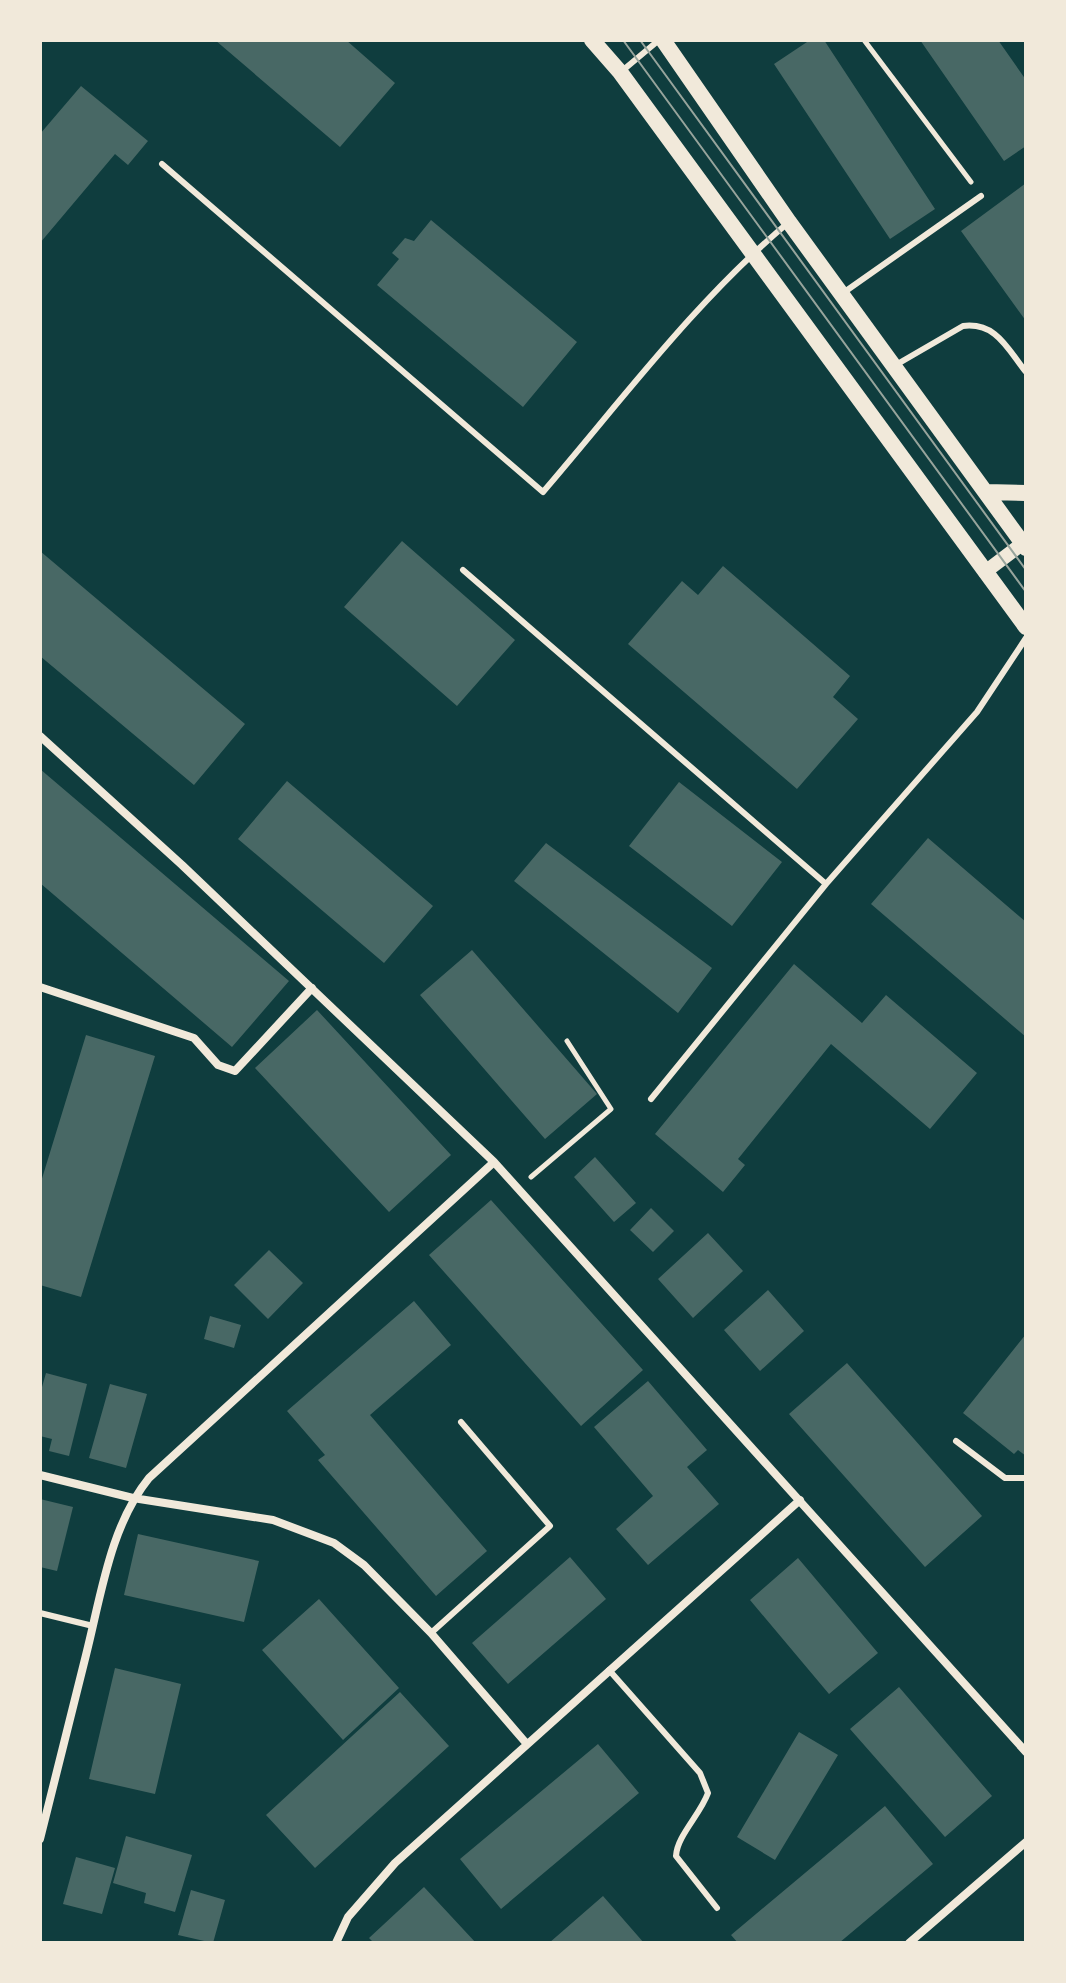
<svg xmlns="http://www.w3.org/2000/svg" width="1066" height="1983" font-family="Quicksand,sans-serif">
<rect width="100%" height="100%" fill="#0f3d3e"/>
<path fill="#486865" d="M215,40H346L395,83L340,147Z
M810,40H824L935,209L890,239L774,64Z
M920,40H998L1026,80V146L1004,161Z
M81,86L148,141L128,165L115,154L40,243V134Z
M1026,183V321L961,231Z
M431,220L577,342L523,407L377,285L399,259L392,253L405,238L414,241Z
M402,541L515,640L457,706L344,607Z
M40,551L245,724L194,785L40,656Z
M723,566L850,676L833,697L858,719L797,789L628,644L682,581L698,595Z
M40,769L289,981L232,1047L40,883Z
M287,781L433,906L384,963L238,839Z
M679,782L782,862L732,926L629,846Z
M928,838L1026,922V1037L871,904Z
M546,843L712,968L678,1013L514,881Z
M472,950L597,1094L545,1139L420,995Z
M794,964L862,1023L886,995L977,1073L930,1129L831,1044L738,1159L745,1165L723,1192L655,1134Z
M317,1010L451,1155L389,1212L255,1068Z
M86,1035L155,1056L81,1297L40,1285V1185Z
M595,1157L636,1203L614,1222L574,1177Z
M491,1200L643,1370L581,1426L429,1255Z
M651,1208L674,1231L653,1252L630,1230Z
M708,1233L743,1271L693,1318L658,1279Z
M269,1250L303,1283L268,1319L234,1285Z
M768,1290L804,1331L760,1371L724,1330Z
M414,1301L451,1345L370,1415L487,1551L436,1596L318,1460L325,1455L287,1411Z
M210,1316L241,1325L234,1348L204,1339Z
M1026,1334V1456L1018,1450L1014,1454L963,1413Z
M847,1363L982,1516L925,1567L789,1414Z
M46,1373L87,1384L69,1456L49,1451L52,1439L40,1436V1394Z
M648,1381L707,1450L687,1467L719,1504L648,1565L616,1529L653,1496L594,1427Z
M110,1384L147,1394L126,1468L89,1458Z
M40,1499L73,1507L57,1571L40,1567Z
M138,1534L259,1561L244,1622L124,1595Z
M570,1557L606,1599L508,1684L472,1643Z
M798,1558L878,1653L829,1694L750,1600Z
M319,1599L399,1688L343,1740L262,1650Z
M115,1668L181,1684L155,1794L89,1779Z
M899,1687L992,1796L945,1837L850,1729Z
M400,1692L449,1746L315,1868L266,1815Z
M799,1732L838,1755L775,1860L737,1837Z
M598,1744L639,1793L501,1909L460,1859Z
M885,1806L933,1864L839,1943H738L731,1935Z
M126,1836L192,1855L175,1912L144,1903L146,1893L113,1883Z
M76,1857L115,1868L102,1914L63,1904Z
M424,1887L476,1943H374L369,1938Z
M191,1890L225,1900L213,1943L178,1935Z
M603,1896L644,1943H549Z"/>
<g fill="none" stroke-linecap="round" stroke-linejoin="round">
<path stroke="#f1e9da" stroke-width="5" d="M864,40L971,182
M531,1177L611,1109L567,1041"/>
<path stroke="#f1e9da" stroke-width="6" d="M622,71L659,40
M162,164L543,492C622,400 696,300 789,222
M843,293L981,196
M894,366L963,326C996,322 1007,348 1026,372
M463,570L826,884L977,712L1026,638
M651,1099L826,884
M956,1441L1005,1478H1026
M40,1613L93,1626
M431,1633L550,1526L461,1422
M609,1670L700,1773L708,1793C700,1815 677,1836 676,1856L717,1908"/>
<path stroke="#f1e9da" stroke-width="8" d="M40,736L182,865L494,1162L1026,1752
M40,987L194,1038L218,1065L235,1071L312,988
M40,1475L133,1498L273,1520L334,1543L364,1565L431,1633L526,1743
M40,1839C55,1778 71,1716 86,1655C101,1596 110,1526 149,1478L494,1162
M336,1943L348,1917L395,1863L800,1500
M909,1943L1026,1842"/>
<path stroke="#f1e9da" stroke-width="14" d="M985,572L1026,541"/>
<path stroke="#f1e9da" stroke-width="16" d="M592,40L620,72L1026,627
M663,40L789,222L1026,548
M986,492L1026,493"/>
<path stroke="#97a49c" stroke-width="2" d="M623,40L1026,592
M640,40L1026,570"/>
</g>
<rect width="1066" height="1983" fill="none" stroke="#f1e9da" stroke-width="84"/>
</svg>
